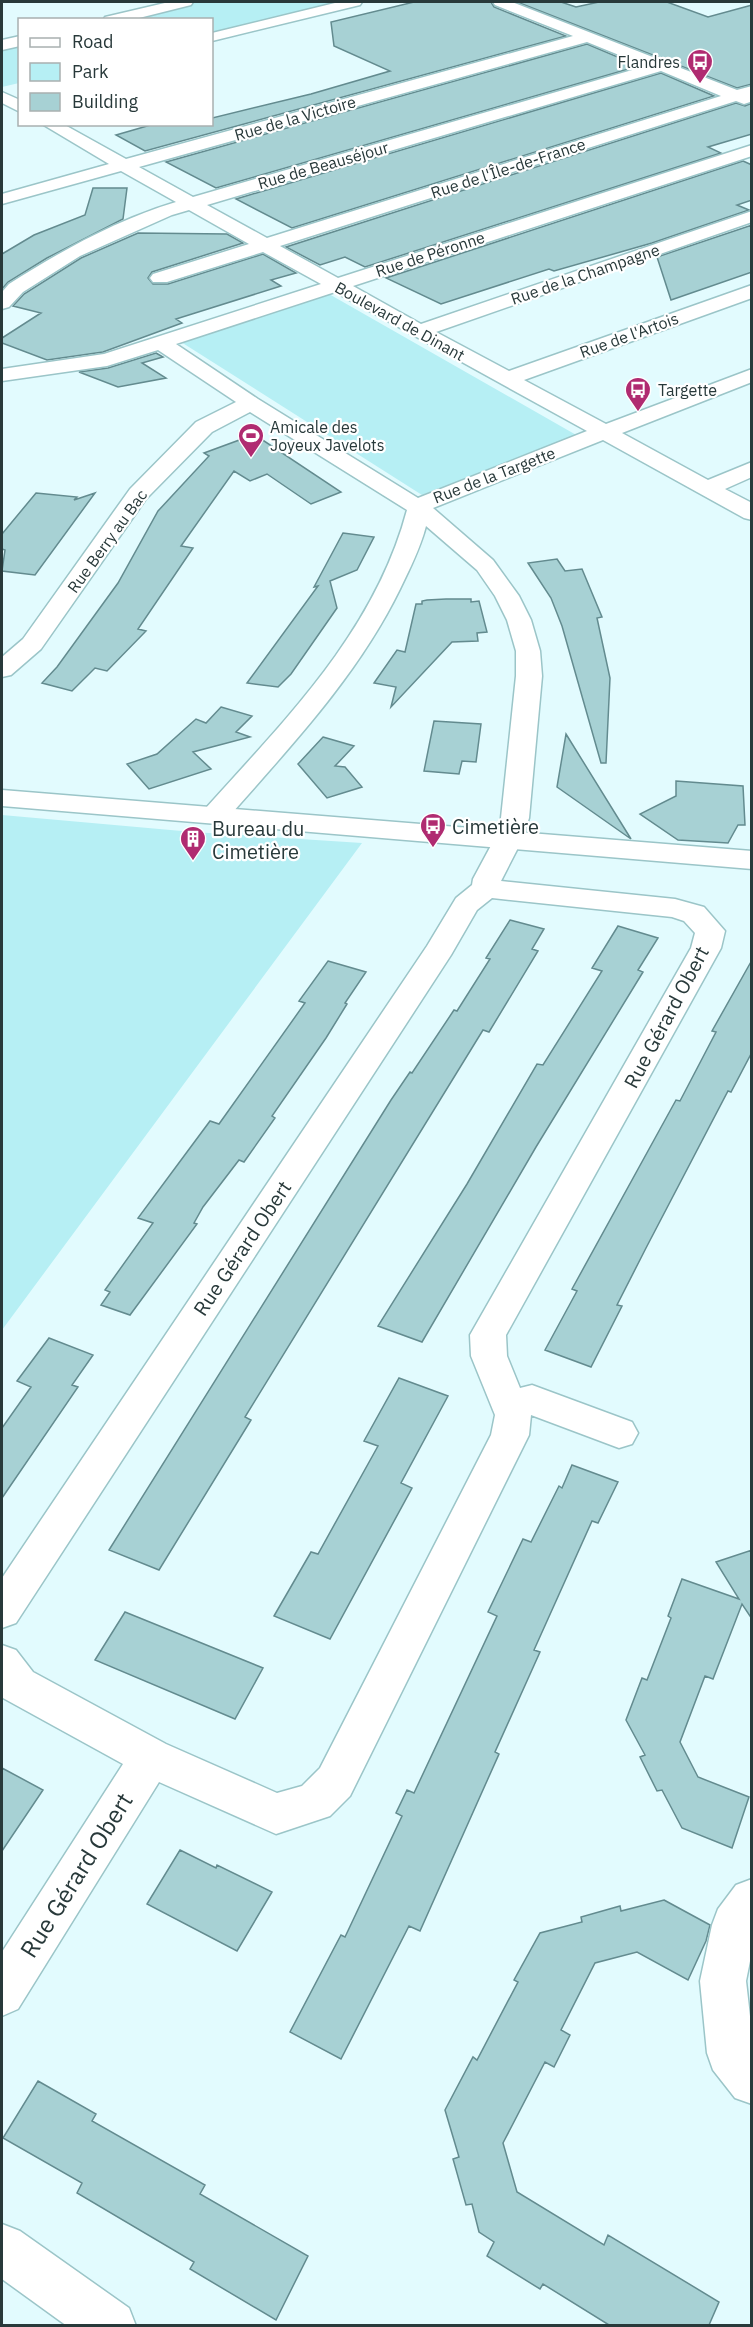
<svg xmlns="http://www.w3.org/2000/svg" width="753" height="2327" font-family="'IBM Plex Sans',sans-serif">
<rect width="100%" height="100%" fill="#e2fbfe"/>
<path fill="#b6eff4" d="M194,2H346L212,35V20H118Z
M19,43V83L2,87V47Z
M329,294L578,436L422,495L181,342Z
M2,815L193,832L362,843L2,1330Z"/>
<path fill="#a7d1d4" stroke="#638b8f" stroke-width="1.5" d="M414,2H491L494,7L566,36L145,151L116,135L154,124H212V118L311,94L390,71L334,46L331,22Z
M517,2H561L576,7L599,2H667L708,17L752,5V84L737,88Z
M587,44L639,66L216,188L166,162Z
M661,73L714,96L292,228L236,199Z
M736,103L745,106L752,103V134L708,147L721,153L365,267L345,257L320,265L286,247Z
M743,161L752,165V200L737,205L749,210L652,243L554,271L549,269L441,304L386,278Z
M93,188H127L123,219L47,258L8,282L2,289V254L34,235L85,215Z
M752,225V272L671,300L657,257Z
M138,233L227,234L243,243L152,272L148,278L153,284H168L263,254L296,273L271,280L281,286L176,319L182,323L103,352L47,360L2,343V338L41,313L13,306L24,294L81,258Z
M156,353L163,357L142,363L166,378L118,387L79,372L108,368Z
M261,432L258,437L341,492L311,504L267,474L250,481L234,471L181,546L193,548L138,629L146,631L107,671L95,668L72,691L42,683L57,667L118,583L158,511L209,456L204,453Z
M36,493L77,497L74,500L95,493L35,575L2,571L5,550L2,549V534Z
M343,533L374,537L357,570L330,581L337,608L291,674L278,687L247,683L318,586L314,587Z
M557,559L565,571L582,569L602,617L597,618L610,678L606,763H601L562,626L551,598L528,563Z
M446,599H471V602L479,601L487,632L477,633L478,641L452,642L391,707L396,687L374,683L397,650L405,652L416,604H422V601L427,600Z
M221,707L252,716L236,732L250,737L193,752L211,769L149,789L127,764L157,754L196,719L206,723Z
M434,721L481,724L476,762L462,761L459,774L424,771Z
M566,734L631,839L557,787Z
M323,737L354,746L335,766L345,767L362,787L327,798L298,764Z
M676,781L743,786L745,825H738L728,843L678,840L640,814L676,796Z
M510,920L544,929L532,949L538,951L489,1032L483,1030L245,1417L251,1420L159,1570L109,1550L391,1100L410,1072L412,1073L454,1010L457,1011L490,959L486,958Z
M618,926L658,938L638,970L643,972L536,1147L422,1342L378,1326L467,1184L537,1064L543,1065L602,971L592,968Z
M752,960V1052L731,1092L728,1091L646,1248L617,1305L622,1306L591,1367L545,1350L577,1291L572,1289L676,1100L680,1101L716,1032L712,1031Z
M328,961L366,972L345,1003L347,1004L326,1038L272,1116L275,1118L244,1162L239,1160L203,1207L194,1223L197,1224L130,1315L101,1305L110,1292L105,1290L153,1223L138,1218L210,1121L219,1124L305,1003L299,1001Z
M49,1338L93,1355L72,1385L78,1387L2,1498V1428L31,1387L17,1381Z
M399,1378L448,1396L401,1483L412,1488L330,1639L274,1616L311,1552L318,1554L378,1446L364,1441Z
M572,1465L618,1482L598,1523L592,1521L534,1650L540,1652L495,1752L499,1754L420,1931L409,1926L341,2059L290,2032L341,1935L345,1937L402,1816L396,1813L407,1790L414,1793L497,1616L488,1612L523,1539L531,1542L559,1486L562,1488Z
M752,1550V1619L742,1604L713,1679L705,1676L680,1742L698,1777L749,1797L732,1848L682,1828L662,1790L657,1791L640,1757L645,1755L626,1720L642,1678L647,1680L671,1618L668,1616L682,1579L739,1599L716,1562Z
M125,1612L263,1668L235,1719L95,1660Z
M2,1768L43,1790L2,1851Z
M180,1850L216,1868L217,1865L272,1892L237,1951L147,1904Z
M664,1900L710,1925L706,1941L688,1980L637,1952L595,1963L561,2030L570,2035L554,2067L545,2062L503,2143L517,2192L604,2245L608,2235L719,2302L709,2325H609L543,2284L540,2289L487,2256L494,2242L479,2232L472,2204L466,2205L453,2159L459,2157L445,2110L473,2057L477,2060L518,1982L514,1980L540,1933L582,1922L581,1917L620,1906L621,1911Z
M38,2081L96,2114L92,2121L205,2185L200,2194L308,2256L276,2320L190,2269L194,2262L77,2193L82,2183L3,2138Z"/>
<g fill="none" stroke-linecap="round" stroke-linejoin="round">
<defs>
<path id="minor" d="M169,2H193L191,5L131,20H103L105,17Z
M339,2H362L360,5L212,41V33Z
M493,2H512L737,90L752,86L750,102L744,104L736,101L280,246L338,278L752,145V156L353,286L421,324L752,211V222L436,332L509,371L752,285V298L524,380L606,424L752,369V382L622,433L708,480L752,462V477L725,489L752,503V520L744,518L603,440L433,508L493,560L519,596L531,620L540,651L542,676L529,818L522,840L501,881L675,899L704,907L725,931L721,948L506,1335L507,1356L520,1388L532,1385L632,1422L638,1433L632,1444L619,1448L531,1415L529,1435L350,1796L330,1816L276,1834L159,1782L18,2009L2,2016V1952L123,1764L3,1698L2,1695V1645L16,1650L33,1672L166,1744L277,1793L302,1786L320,1768L491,1435L495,1415L471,1356L470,1335L691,948L695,933L684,921L672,917L492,898L477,910L451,955L16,1623L2,1628V1578L427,946L456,898L472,885L473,879L494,840L501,818L516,676V651L507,620L495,596L477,570L426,526C420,549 410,568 400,589C357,677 289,748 225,821L215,823L205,821L201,815L205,809C286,719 375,631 407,510L250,412L212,432L146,499L41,649L11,675L2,677V657L23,639L130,489L196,422L236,402L158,350L107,366L2,381V369L104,354L321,284L263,252L167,282H153L150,278L153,274L249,244L189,210L172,215L80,256L23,292L9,307L2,309V292L9,284C61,251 116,220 176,202L121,171L2,204V194L109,164L42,124H63L126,159L573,36L495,5ZM587,42L646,66L193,197L139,167ZM661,71L721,96L267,238L207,205ZM335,292L587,431L418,498L258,399L176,344Z
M20,36V46L2,50V40Z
M2,92L20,100V112L2,103Z
M752,1879V1951L746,1981L752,2034V2104L735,2098L713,2070L707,2053L700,1981L712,1925L718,1909L736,1885Z
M2,2224L20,2231L129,2308L136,2326H67L2,2279Z"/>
<path id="tertiary" d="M2,790L752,851V869L2,806Z"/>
</defs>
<use href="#minor" stroke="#9bc5c8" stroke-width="3"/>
<use href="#tertiary" stroke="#9bc5c8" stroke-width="3"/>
<use href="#minor" fill="#fff" fill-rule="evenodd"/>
<use href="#tertiary" fill="#fff" fill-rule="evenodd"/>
</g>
<defs>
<symbol id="bus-pin" viewBox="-11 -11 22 30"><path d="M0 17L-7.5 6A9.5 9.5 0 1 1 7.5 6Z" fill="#b02b71" stroke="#fff"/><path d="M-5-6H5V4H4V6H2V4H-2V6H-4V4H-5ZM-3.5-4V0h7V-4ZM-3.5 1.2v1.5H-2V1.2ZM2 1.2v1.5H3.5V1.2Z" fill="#fff"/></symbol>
<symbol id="stadium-pin" viewBox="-11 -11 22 30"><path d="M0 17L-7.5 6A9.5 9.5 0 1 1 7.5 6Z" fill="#b02b71" stroke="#fff"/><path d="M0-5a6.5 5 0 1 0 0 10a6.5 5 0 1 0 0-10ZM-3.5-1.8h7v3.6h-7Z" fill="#fff"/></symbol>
<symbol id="building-pin" viewBox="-11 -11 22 30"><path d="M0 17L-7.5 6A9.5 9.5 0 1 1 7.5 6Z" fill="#b02b71" stroke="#fff"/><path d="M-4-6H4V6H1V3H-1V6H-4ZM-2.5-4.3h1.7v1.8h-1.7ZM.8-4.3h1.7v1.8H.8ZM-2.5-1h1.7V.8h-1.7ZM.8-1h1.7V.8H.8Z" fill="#fff"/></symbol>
</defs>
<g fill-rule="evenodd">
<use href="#bus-pin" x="685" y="47" width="30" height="40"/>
<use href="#bus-pin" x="623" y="375" width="30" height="40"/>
<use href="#stadium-pin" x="236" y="421" width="30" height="40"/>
<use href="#bus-pin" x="418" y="811" width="30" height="40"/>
<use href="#building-pin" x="178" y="824" width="30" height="40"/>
</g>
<g text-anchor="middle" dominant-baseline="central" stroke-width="4.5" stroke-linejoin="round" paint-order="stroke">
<g font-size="16" fill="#28393a" stroke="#fff" text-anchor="start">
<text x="680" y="62" text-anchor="end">Flandres</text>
<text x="658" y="390">Targette</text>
<text x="270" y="427">Amicale des<tspan x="270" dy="18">Joyeux Javelots</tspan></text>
</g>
<g font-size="16" fill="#28393a" stroke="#fff">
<text transform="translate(295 118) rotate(-16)">Rue de la Victoire</text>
<text transform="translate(323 165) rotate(-16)">Rue de Beauséjour</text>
<text transform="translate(508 168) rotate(-18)">Rue de l'Île-de-France</text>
<text transform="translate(430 254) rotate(-18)">Rue de Péronne</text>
<text transform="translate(585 274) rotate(-19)">Rue de la Champagne</text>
<text transform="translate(400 321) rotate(29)">Boulevard de Dinant</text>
<text transform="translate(629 335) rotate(-20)">Rue de l'Artois</text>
<text transform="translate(494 475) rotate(-21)">Rue de la Targette</text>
<text transform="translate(107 541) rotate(-54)">Rue Berry au Bac</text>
</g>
<g font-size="20" fill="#28393a" stroke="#fff" text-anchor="start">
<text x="452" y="826">Cimetière</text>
<text x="212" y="828">Bureau du<tspan x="212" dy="23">Cimetière</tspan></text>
</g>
<g font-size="20" fill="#28393a" stroke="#fff">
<text transform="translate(666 1017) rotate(-62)">Rue Gérard Obert</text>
<text transform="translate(242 1248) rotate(-56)">Rue Gérard Obert</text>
</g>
<g font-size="24" fill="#28393a" stroke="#fff">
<text transform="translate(76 1875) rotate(-58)">Rue Gérard Obert</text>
</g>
</g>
<rect width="753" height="2327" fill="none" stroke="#28393a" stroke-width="6"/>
<rect x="18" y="18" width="195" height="108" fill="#ffffff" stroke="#a9b0b0" stroke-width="1.5"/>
<rect x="30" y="38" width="30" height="9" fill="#ffffff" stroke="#a9b0b0" stroke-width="1.5"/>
<text x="72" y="48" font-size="18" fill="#28393a">Road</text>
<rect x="30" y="63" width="30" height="18" fill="#b6eff4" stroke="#a9b0b0" stroke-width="1.5"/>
<text x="72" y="78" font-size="18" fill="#28393a">Park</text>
<rect x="30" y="93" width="30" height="18" fill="#a7d1d4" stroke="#a9b0b0" stroke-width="1.5"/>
<text x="72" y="108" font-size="18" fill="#28393a">Building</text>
</svg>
